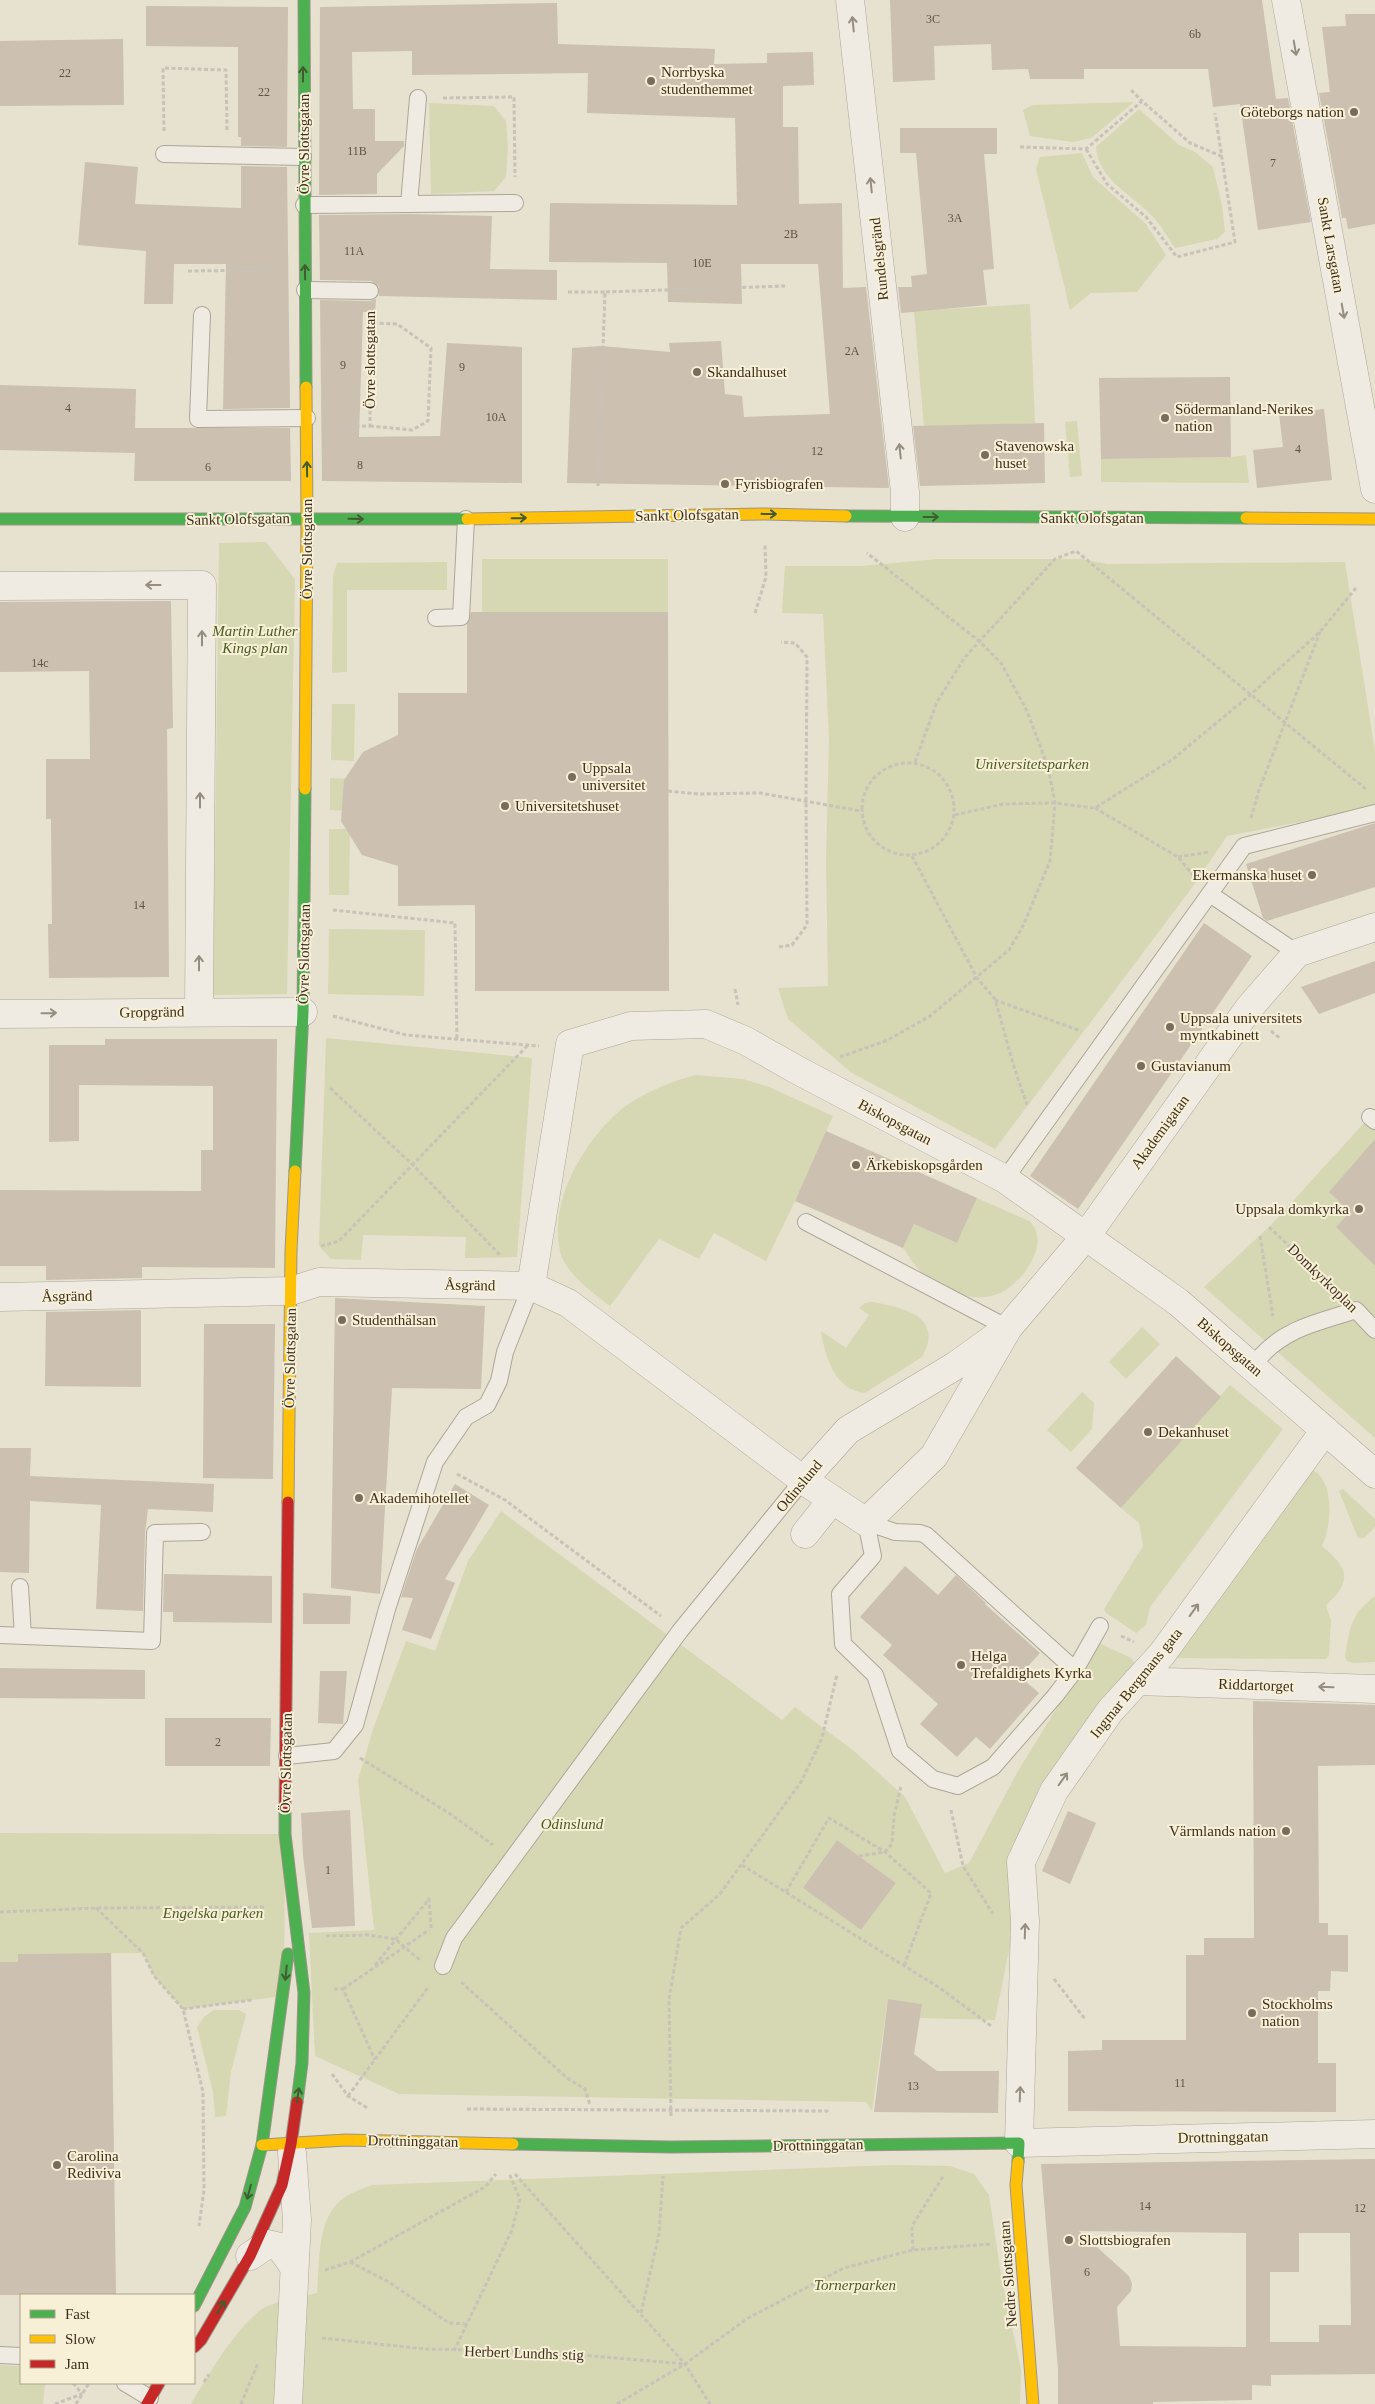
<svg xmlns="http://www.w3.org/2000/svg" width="1375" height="2404" font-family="'Times New Roman',serif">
<rect width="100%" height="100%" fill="#e7e1d0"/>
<path fill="#d5d8b2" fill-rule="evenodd" d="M1134,102L1091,138L1073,142L1030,136L1023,110L1033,105Z
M429,103L494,106L506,121L508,147L506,177L494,191L431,194Z
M1139,109L1179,145L1195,152L1213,167L1222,205L1225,232L1217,239L1175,248C1168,238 1162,227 1154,218C1135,196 1098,181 1096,147Z
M1082,153L1093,177L1146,224L1166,255L1137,292L1091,293L1070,310L1036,169L1040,157Z
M1030,304L1035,423L924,427L914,311Z
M1077,421L1082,476L1070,477L1065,422Z
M1246,455L1249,483L1101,482V459L1231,457Z
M266,542L295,579L287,994L213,995L219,543Z
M482,559H668V612H482Z
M938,559H1082L1107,564L1345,562L1375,751V808L1227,836L1191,889L995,1149L852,1073L788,1019L778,988L828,986L826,860L829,739L823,614L782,613L785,566H862Z
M447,562V590H347V672L332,673L333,576L337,563Z
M332,704H355L354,761L331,760Z
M330,778L351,779L350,811L330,810Z
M329,829H350L349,895H329Z
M329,929L425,930L424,996L328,994Z
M326,1038L532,1058L517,1257L465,1258L466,1237L363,1235L361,1260L331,1259L319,1246Z
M695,1075L743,1079L769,1087L833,1116L795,1201L766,1261L714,1233L699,1259L659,1239L610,1306C594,1294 564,1272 560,1251C549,1202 582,1145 617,1113C637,1095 670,1082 695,1075Z
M1375,1111V1438L1204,1287L1269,1227Z
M977,1198L1029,1221C1054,1243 1019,1288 995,1295C973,1302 949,1293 930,1280C919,1273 911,1259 903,1248L914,1224L957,1243Z
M872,1302C903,1307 945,1317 922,1357L865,1393C835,1390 825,1357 821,1331L846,1348L869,1315L859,1308L865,1303Z
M1142,1327L1160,1344L1126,1379L1109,1362Z
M1230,1385L1283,1429L1150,1607L1146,1625L1136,1633L1106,1613L1104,1609L1143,1546L1139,1523L1121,1508Z
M1082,1392L1094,1403L1092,1429L1071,1452L1047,1430Z
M1311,1469C1335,1479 1332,1526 1322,1546C1336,1558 1353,1572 1339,1591C1336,1597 1330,1600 1326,1606L1331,1620L1329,1656L1326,1659L1178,1658L1174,1655Z
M1343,1489L1375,1519V1527L1364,1538H1358L1339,1491Z
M501,1511L782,1720L795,1707L854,1751L905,1797L945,1873L969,1863L1018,1771L1094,1648L1099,1643L1131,1658L1135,1664L1133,1670L1052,1783L1009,1950L995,2020L920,2018L921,2004L888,1999L872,2111L866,2102L399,2094L315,2056L309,1933L374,1930L358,1780L373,1729L406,1641L435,1651L468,1561ZM837,1840L896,1883L861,1930L803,1888Z
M1375,1596V1662L1354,1663L1347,1661L1345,1657C1350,1627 1350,1615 1375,1596Z
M0,1833L285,1834L284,1996L183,2009L154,1976L143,1953L19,1954L18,1962H0Z
M214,2010H239L246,2014L231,2072L226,2116L215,2117L213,2092L197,2027L204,2017Z
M894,2165L950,2166L974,2174L989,2195L1001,2275L1021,2369L1020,2404H191C207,2377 236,2327 262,2309C274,2301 303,2297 317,2293C320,2264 316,2221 341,2200C349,2193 362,2189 372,2185Z
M0,2365L21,2366V2383H45L43,2404H0Z"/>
<path fill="#ccc0b0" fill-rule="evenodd" d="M890,0H1262L1276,99L1288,98L1311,222L1258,230L1240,104L1213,107L1208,69H1084V79H1030L1028,69L992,70L991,44L934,46L935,80L893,82Z
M557,3L558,44L715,49L714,64L767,63V53L813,52L814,85L783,86V127H798L799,204L842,203L843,288L866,287L889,488L567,483L572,348L601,346L670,352L669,343L721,341L725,394L742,396L744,417L830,414L818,264H741L742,304L668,302L667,263L549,262L550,203L737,205L735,118L587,113L588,73L412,75V51L352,52L353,109H375V141H404V146L377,174V194L319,195L320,7Z
M146,6L288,7L287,147L241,146V137H238V47L146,46Z
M1345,14H1375V224L1348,229L1346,218H1342L1319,93L1330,92L1322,27L1346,26Z
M123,39L124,105L0,106V41Z
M900,128H997V154H984L994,269L983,270L987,305L901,313L898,287H912L911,276L927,274L916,153H900Z
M85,162L138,167L135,204L241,208V166L287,167L290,408L223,409L226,264H174L173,304H144L146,251L78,245Z
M410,214L492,216L490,269L557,270V300L379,296V287L371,281L320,280L319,215Z
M376,299L375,312H363L359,437L440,436L447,343L522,347V483L322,481L320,300L370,301Z
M1230,377L1231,457L1101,459L1099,378Z
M0,385L136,389L135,428H290L291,481H134L135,453L0,450Z
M1324,409L1332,480L1257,488L1253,450L1283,447L1279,414Z
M1044,423L1045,483L920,486L913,426Z
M171,601L173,728L167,729L169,977L49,978L48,924H52L51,819H46V759H90L89,671L0,672V602Z
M471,612H668L669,991H475V905L398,906V866L362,855L341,821L344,780L363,752L398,735V693H467V625Z
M1375,823V887L1267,921L1263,918L1246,864Z
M1204,923L1252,956L1078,1209L1030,1176Z
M1375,961V993L1319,1014L1301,987Z
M105,1039H277L275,1268L142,1267V1278L46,1280V1266H0V1190L201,1191V1150H213V1086L79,1085V1141L49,1142V1045H105Z
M826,1131L977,1198L957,1243L914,1224L903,1248L795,1201Z
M1375,1139V1266L1336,1227L1346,1216L1341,1211L1345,1207L1329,1192Z
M335,1298L485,1306L481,1389L392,1388L380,1594L331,1588Z
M141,1310V1387L45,1386L46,1312Z
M204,1324H275L273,1479L203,1478Z
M1176,1356L1221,1397L1121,1508L1076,1468Z
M0,1448H31L30,1476L214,1484L213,1512L148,1509L145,1533L143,1611L96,1609L101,1505L30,1501L29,1573L0,1572Z
M455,1484L489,1505L445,1579L455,1583L431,1639L402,1630L413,1598L401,1597L417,1549Z
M905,1566L938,1595L956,1575L986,1603L985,1604L1040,1653L1019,1676L1039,1693L990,1749L976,1737L957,1757L920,1724L938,1704L883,1655L892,1645L860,1617Z
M164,1574L272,1576V1623L173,1622V1612H163Z
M303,1593L351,1596L350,1624H303Z
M0,1668L145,1670V1699L0,1698Z
M320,1671H347L343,1724L318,1723Z
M1253,1701L1375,1705V1765L1318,1766L1319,1923H1328V1935H1348V1972L1331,1971L1330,1991H1318V2063H1336V2112L1068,2111V2051L1102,2050V2040H1186V1955H1204V1938H1254Z
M165,1718H271L270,1766H165Z
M350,1810L355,1926L312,1928L303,1856L301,1813Z
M1068,1811L1096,1823L1070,1884L1042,1871Z
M837,1840L896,1883L861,1930L803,1888Z
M111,1953L116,2295H0V1962H18V1954Z
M888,1999L922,2004L914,2054L937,2071H999L998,2113L874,2112Z
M1375,2159V2374L1271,2375V2386L1252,2385V2400L1153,2402V2404H1058V2369L1041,2164ZM1079,2231L1246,2233V2347L1120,2346L1117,2307L1131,2291L1132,2284L1129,2276ZM1299,2233H1350L1351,2325H1319V2342H1270V2272H1299Z"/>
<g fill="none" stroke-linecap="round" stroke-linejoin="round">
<defs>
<path id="lane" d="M164,154L303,157
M409,204L418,98
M304,205L515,203
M305,290L370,291
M202,315L198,419L307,418
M436,618L461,617L466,519
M1210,894L1297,953
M1370,1117L1375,1121
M1005,1179L1244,846L1375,813
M806,1222L1008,1328
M1261,1356C1287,1327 1321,1322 1356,1310L1375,1330
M20,1587L23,1636
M0,1635L152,1641L155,1533L202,1532
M1075,1670L926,1535L920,1533L895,1532L866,1522L873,1556L840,1594L843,1644L875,1675L900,1751L933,1779L958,1786L993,1767L1055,1696L1075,1670L1100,1626
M287,1756L334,1751L355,1725L387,1609L435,1462L466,1417L487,1405L499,1381L505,1352L531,1286
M443,1966L454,1938L680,1631L803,1480
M0,2355L21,2356
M125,2383L150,2398"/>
<path id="street" d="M850,0L905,492V517
M1286,0L1375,489
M0,586L202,585L199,1011
M0,1014L303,1012
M531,1286L570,1044L631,1026L706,1024L746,1041L799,1071L1005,1179L1178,1302L1375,1474
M0,1297L291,1291L319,1282L531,1286L568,1303L803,1480L866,1522L934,1456L1008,1328
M1325,1430L1162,1654L1110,1711L1054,1791L1021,1862L1025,1921L1019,2143L1375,2134
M803,1480L848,1430L955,1366L1008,1328L1086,1236L1249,1008L1297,953L1375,927
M805,1534L832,1500
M1137,1681L1375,1689
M250,2256L268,2244L280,2247L294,2267
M288,2404L297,2220L292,2153"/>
<path id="fast" d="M304,0L306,387
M846,516L1246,518
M0,519H467
M295,1171L303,1012L305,789
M285,1807V1834L304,1993L302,2063L297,2102
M513,2144L671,2147L1019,2143L1018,2162
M194,2306L245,2207L262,2145L288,1954"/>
<path id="slow" d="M1246,518L1375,519
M467,519L765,514L846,516
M305,789L307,518L306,387
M288,1502L291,1251L295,1171
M262,2145L346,2140L513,2144
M1018,2162L1016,2185L1033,2404"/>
<path id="jam" d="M285,1807L288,1502
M194,2347L201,2340L250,2256L282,2185L291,2144L297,2102
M147,2404L159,2383"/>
</defs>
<use href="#lane" stroke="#ada698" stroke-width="18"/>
<use href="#street" stroke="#ada698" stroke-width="29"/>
<use href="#fast" stroke="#9c9588" stroke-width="13"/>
<use href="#slow" stroke="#9c9588" stroke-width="13"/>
<use href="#jam" stroke="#9c9588" stroke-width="13"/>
<path stroke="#c8c2b8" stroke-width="3" stroke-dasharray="4 2.5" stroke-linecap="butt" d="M1131,90L1142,101
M443,98L514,97L515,177
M164,131L163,68L226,70L227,130
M1020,147L1086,149L1142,101L1190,143L1221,156
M1086,149L1107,184L1146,217L1177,257L1235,242L1215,113
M188,271L274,270
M568,292H605
M370,426L412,430L428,421L431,348L397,324L370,323
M336,427L370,426V321
M598,486L605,292L785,286
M755,613L766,577L765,545
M915,762L937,702L965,657L1055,559L1076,551L1367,790
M862 809a46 46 0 1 1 92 0a46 46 0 1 1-92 0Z
M668,791L698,794L760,793L861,811
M1095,808L1178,857L1193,875
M955,815L1003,804L1055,803L1095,808L1173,759L1250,695L1320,632L1356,588
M1251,818L1259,790L1320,632
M912,856L977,978L995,999L1014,1067L1027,1105
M1178,857L1209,852
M333,910L455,923L457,1040
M779,947L792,945L807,925L806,800L807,657L795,643L781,642
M735,989L738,1005
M995,1000L1081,1031
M333,1016L406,1035L539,1046
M1271,1031L1281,1039
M840,1057L888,1040L930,1016L1009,950L1023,926L1050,861L1055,803L1048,767L1027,711L1001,663L979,641L867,553
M330,1088L413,1165L500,1255
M1269,1227L1336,1290
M1260,1236L1273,1316
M321,1246L339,1241L527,1046
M457,1474L505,1500L661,1616
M1121,1636L1134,1642
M360,1758L449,1813L493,1845
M951,1810L963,1866L993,1914
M859,1856L885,1852L892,1844L894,1816L901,1786
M742,1865L940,1988L991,2026
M786,1892L829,1818L885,1852L931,1893L904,1966
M96,1908L143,1953L154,1976L183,2009L203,2092L204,2190L199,2226
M0,1912L96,1908L264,1907
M326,1936L368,1935L395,1939L420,1960
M375,1965L429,1899L431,1928
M1054,1979L1085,2019
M461,1982L567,2078L585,2089L590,2105
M334,1989H343L375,2060
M343,1989L429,1930
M183,2009L252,2000
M332,2074L348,2096L369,2109
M348,2096L429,1986
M467,2109L827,2111L830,2114
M671,2116L669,1999L681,1928L720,1894L801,1782L822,1738L837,1674
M515,2174L685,2364L710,2404
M913,2250L912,2226L944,2175
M350,2262L389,2282L449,2323L467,2324
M325,2270L350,2262L485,2187L496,2174
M641,2313L659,2234L663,2176
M322,2338L425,2349L535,2351L685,2364
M454,2351L512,2230L520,2199L509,2173
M204,2382L209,2374
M73,2383L82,2394
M55,2404L82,2394
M76,2404L89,2383
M241,2404L258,2363
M617,2404L685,2364L748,2318L844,2268L913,2250L991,2244"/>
<use href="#lane" stroke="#efebe2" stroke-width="16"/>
<use href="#street" stroke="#efebe2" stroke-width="28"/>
<use href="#fast" stroke="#4caf50" stroke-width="11"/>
<use href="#slow" stroke="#ffc107" stroke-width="11"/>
<use href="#jam" stroke="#c62828" stroke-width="11"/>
</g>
<defs><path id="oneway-shaft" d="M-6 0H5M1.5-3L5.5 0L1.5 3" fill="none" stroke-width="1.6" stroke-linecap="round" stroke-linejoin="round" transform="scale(1.25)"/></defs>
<g stroke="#968d80">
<use href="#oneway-shaft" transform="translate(853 24) rotate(-96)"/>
<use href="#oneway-shaft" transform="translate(1295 48) rotate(80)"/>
<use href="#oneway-shaft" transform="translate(871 185) rotate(-96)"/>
<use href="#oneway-shaft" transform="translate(1343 311) rotate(80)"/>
<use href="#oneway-shaft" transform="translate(900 451) rotate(-96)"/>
<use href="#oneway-shaft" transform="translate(153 585) rotate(180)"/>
<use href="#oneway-shaft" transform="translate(202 638) rotate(-90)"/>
<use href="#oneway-shaft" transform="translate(200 800) rotate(-90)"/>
<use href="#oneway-shaft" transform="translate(199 963) rotate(-90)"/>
<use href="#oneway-shaft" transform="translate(49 1013) rotate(-1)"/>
<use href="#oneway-shaft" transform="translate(1194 1610) rotate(-54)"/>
<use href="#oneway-shaft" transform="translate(1326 1687) rotate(-178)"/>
<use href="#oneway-shaft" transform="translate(1063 1779) rotate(-55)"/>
<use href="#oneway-shaft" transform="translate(1025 1931) rotate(-88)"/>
<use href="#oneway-shaft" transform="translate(1020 2094) rotate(-88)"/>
</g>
<g stroke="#425c30">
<use href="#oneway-shaft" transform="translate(303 74) rotate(-90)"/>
<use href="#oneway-shaft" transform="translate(305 272) rotate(-91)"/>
<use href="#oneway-shaft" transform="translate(307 469) rotate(-91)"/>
<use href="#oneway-shaft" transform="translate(769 514) rotate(1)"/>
<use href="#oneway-shaft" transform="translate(931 517)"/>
<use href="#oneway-shaft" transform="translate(519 518) rotate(-1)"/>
<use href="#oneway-shaft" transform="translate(356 519) rotate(1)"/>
<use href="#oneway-shaft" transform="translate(286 1973) rotate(96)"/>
<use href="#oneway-shaft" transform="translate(298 2095) rotate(-82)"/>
<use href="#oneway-shaft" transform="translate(249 2192) rotate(105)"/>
<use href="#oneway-shaft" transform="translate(221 2307) rotate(-60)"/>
</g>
<g fill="#786d5d" stroke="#f8f0d6" stroke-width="2">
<circle cx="651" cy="81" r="5"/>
<circle cx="1354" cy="112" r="5"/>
<circle cx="697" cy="372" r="5"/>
<circle cx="1165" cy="418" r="5"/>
<circle cx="985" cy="455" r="5"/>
<circle cx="725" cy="484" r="5"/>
<circle cx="572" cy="777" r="5"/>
<circle cx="505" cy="806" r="5"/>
<circle cx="1312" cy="875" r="5"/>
<circle cx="1170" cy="1027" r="5"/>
<circle cx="1141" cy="1066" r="5"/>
<circle cx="856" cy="1165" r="5"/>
<circle cx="1359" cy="1209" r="5"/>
<circle cx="342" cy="1320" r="5"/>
<circle cx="1148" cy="1432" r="5"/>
<circle cx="359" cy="1498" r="5"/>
<circle cx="961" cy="1665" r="5"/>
<circle cx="1286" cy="1831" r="5"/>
<circle cx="1252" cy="2013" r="5"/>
<circle cx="57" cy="2165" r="5"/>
<circle cx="1069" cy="2240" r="5"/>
</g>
<g text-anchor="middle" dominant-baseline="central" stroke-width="4" stroke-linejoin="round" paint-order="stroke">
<g font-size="12" fill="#615343">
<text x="933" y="19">3C</text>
<text x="1195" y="34">6b</text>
<text x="65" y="73">22</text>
<text x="264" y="92">22</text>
<text x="357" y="151">11B</text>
<text x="1273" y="163">7</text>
<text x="955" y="218">3A</text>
<text x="791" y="234">2B</text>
<text x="354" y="251">11A</text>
<text x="702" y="263">10E</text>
<text x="852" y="351">2A</text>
<text x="343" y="365">9</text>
<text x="462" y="367">9</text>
<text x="68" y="408">4</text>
<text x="496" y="417">10A</text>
<text x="1298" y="449">4</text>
<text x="817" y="451">12</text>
<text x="360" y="465">8</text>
<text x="208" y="467">6</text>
<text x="40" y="663">14c</text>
<text x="139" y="905">14</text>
<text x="218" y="1742">2</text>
<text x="328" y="1870">1</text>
<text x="1180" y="2083">11</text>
<text x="913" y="2086">13</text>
<text x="1145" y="2206">14</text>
<text x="1360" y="2208">12</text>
<text x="1087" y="2272">6</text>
</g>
<g font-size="15" fill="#3d2f1f" stroke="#f8f0d6" text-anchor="start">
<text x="661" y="72">Norrbyska<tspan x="661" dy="17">studenthemmet</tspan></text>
<text x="1344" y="112" text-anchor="end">Göteborgs nation</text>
<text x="707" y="372">Skandalhuset</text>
<text x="1175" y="409">Södermanland-Nerikes<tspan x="1175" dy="17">nation</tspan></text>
<text x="995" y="446">Stavenowska<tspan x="995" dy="17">huset</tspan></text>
<text x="735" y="484">Fyrisbiografen</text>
<text x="582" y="768">Uppsala<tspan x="582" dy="17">universitet</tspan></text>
<text x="515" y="806">Universitetshuset</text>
<text x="1302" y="875" text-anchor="end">Ekermanska huset</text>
<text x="1180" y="1018">Uppsala universitets<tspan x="1180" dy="17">myntkabinett</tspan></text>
<text x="1151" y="1066">Gustavianum</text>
<text x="866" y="1165">Ärkebiskopsgården</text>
<text x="1349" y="1209" text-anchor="end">Uppsala domkyrka</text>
<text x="352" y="1320">Studenthälsan</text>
<text x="1158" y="1432">Dekanhuset</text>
<text x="369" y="1498">Akademihotellet</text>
<text x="971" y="1656">Helga<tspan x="971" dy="17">Trefaldighets Kyrka</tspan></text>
<text x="1276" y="1831" text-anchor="end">Värmlands nation</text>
<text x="1262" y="2004">Stockholms<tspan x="1262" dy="17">nation</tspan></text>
<text x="67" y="2156">Carolina<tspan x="67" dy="17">Rediviva</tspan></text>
<text x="1079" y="2240">Slottsbiografen</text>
</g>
<g font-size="15" fill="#3d2f1f" stroke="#f8f0d6">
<text transform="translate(304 144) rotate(-90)">Övre Slottsgatan</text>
<text transform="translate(1331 245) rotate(80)">Sankt Larsgatan</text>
<text transform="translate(879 259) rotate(-96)">Rundelsgränd</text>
<text transform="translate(370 360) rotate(-90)">Övre slottsgatan</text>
<text transform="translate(687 515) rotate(-1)">Sankt Olofsgatan</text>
<text x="1092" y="518">Sankt Olofsgatan</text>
<text transform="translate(238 519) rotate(-1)">Sankt Olofsgatan</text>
<text transform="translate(307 549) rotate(-90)">Övre Slottsgatan</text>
<text transform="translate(304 954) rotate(-89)">Övre Slottsgatan</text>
<text transform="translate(152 1012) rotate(-1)">Gropgränd</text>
<text transform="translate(895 1122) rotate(28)">Biskopsgatan</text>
<text transform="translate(1160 1132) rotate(-54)">Akademigatan</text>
<text transform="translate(1323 1278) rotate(44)">Domkyrkoplan</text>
<text transform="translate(470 1285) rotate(1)">Åsgränd</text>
<text transform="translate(67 1296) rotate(-1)">Åsgränd</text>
<text transform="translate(1230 1347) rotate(41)">Biskopsgatan</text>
<text transform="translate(290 1358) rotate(-89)">Övre Slottsgatan</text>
<text transform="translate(799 1486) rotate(-50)">Odinslund</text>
<text transform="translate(1136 1683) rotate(-51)">Ingmar Bergmans gata</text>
<text transform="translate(1256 1685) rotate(2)">Riddartorget</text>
<text transform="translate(286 1763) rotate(-89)">Övre Slottsgatan</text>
<text transform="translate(1223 2137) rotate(-1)">Drottninggatan</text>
<text transform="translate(413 2141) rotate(1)">Drottninggatan</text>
<text transform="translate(818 2145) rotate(-1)">Drottninggatan</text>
<text transform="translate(1008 2274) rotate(-94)">Nedre Slottsgatan</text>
<text transform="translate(524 2353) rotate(2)">Herbert Lundhs stig</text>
</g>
<g font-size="15" font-style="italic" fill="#4a5b24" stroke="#f8f0d6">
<text x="255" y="631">Martin Luther<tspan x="255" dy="17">Kings plan</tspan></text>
<text x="1032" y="764">Universitetsparken</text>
<text x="572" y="1824">Odinslund</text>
<text x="213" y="1913">Engelska parken</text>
<text x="855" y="2285">Tornerparken</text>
</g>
</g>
<rect x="20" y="2294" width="175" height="90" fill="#f8f0d6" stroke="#ada38d"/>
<rect x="30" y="2310" width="25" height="8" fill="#4caf50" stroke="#ada38d"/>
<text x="65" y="2319" font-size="15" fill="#3d2f1f">Fast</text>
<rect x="30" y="2335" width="25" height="8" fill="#ffc107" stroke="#ada38d"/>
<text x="65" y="2344" font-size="15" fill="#3d2f1f">Slow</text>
<rect x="30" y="2360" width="25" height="8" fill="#c62828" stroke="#ada38d"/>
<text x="65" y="2369" font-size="15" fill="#3d2f1f">Jam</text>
</svg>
